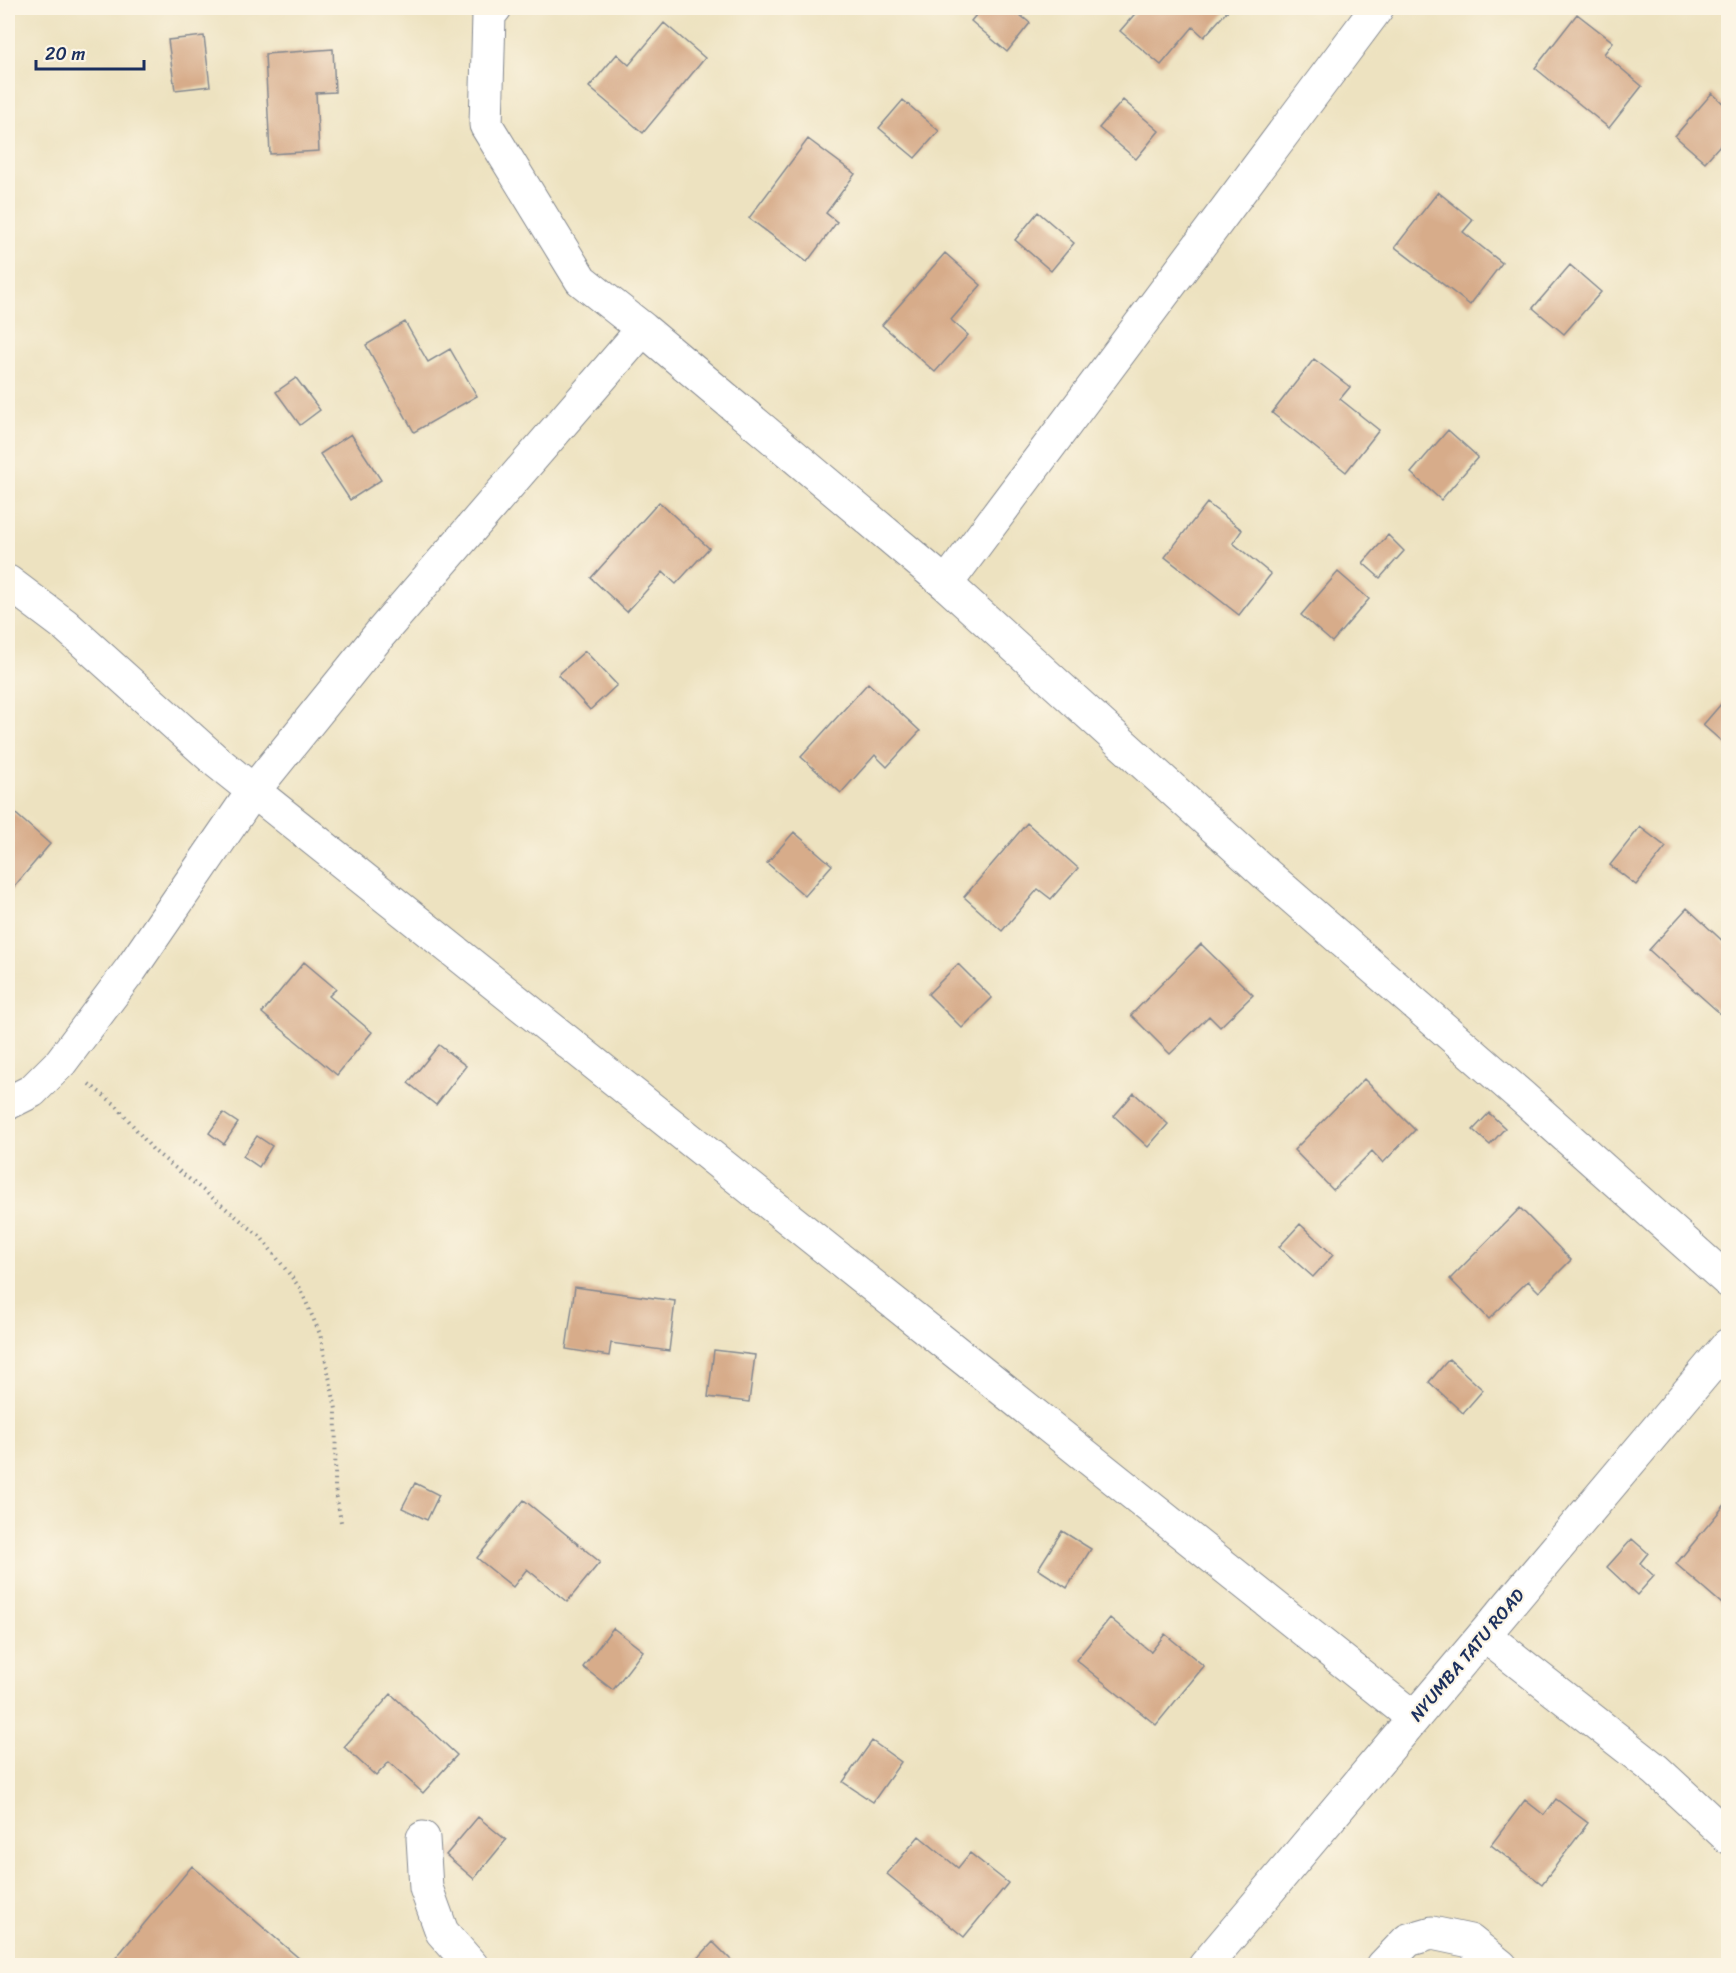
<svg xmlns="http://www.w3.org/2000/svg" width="1736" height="1973" font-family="Sriracha,sans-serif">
<rect width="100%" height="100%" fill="#fcf5e5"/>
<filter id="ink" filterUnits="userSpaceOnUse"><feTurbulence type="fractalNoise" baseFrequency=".0167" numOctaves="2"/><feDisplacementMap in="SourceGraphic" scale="12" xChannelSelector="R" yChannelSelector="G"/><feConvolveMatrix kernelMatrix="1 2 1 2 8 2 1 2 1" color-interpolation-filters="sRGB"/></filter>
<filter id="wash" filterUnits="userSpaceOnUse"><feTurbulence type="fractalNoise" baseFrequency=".008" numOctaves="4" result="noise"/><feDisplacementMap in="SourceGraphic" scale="24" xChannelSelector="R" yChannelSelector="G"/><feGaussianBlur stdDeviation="1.35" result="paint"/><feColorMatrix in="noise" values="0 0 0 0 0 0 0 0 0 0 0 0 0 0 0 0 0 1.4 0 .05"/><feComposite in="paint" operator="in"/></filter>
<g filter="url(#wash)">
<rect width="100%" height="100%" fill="#ede2c0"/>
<g id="blocks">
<path fill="#d7ac8a" d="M982,8H1011L1030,23L1007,52L971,21Z
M1140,8H1230L1204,37L1193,27L1161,65L1120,31Z
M1577,14L1613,42L1604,54L1642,86L1609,128L1535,68Z
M664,23L705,58L643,133L589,87L617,54L629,65Z
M204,36L210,86L175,90L168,40Z
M333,49L335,92L316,93L319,151L270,154L265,54Z
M1712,93L1728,108V136L1705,162L1675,136Z
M903,100L939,131L915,158L879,128Z
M1123,100L1159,131L1136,159L1099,128Z
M808,139L855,174L826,213L837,222L807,262L749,218Z
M1438,192L1473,220L1463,232L1502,263L1470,305L1395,247Z
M1038,212L1074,243L1051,271L1015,240Z
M945,253L981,285L951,320L968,335L935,372L882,325Z
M1570,265L1601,292L1564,334L1533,308Z
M405,322L428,362L450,349L477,396L414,432L366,345Z
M1314,359L1350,387L1340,399L1379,430L1346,472L1272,413Z
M296,378L320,410L300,425L276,392Z
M1448,430L1478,457L1441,500L1411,473Z
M351,434L381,480L350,500L320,454Z
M659,502L709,548L676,584L663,572L627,612L591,578Z
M1207,503L1242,530L1233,543L1271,574L1239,615L1165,557Z
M1388,535L1404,551L1380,578L1363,563Z
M1338,572L1369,599L1332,642L1301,615Z
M585,651L617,685L590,710L558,675Z
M868,683L920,731L887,767L875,755L841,793L801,757Z
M1728,696V747L1703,725Z
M8,807L50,844L8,894Z
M1027,823L1078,868L1051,899L1038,889L1002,931L964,897Z
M1640,827L1666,847L1636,885L1610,865Z
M794,832L832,865L805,896L767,863Z
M1687,908L1727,945L1728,943V1012L1724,1017L1649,950Z
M1201,944L1253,995L1220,1027L1209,1016L1170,1054L1131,1015Z
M304,962L336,989L329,996L372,1032L337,1075L262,1013Z
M958,964L992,998L962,1028L928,994Z
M439,1045L466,1066L436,1105L408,1083Z
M1364,1079L1415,1130L1383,1163L1372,1151L1333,1190L1294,1150Z
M1134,1093L1168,1124L1148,1147L1114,1116Z
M223,1113L238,1123L224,1144L209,1133Z
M1489,1113L1505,1128L1490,1145L1473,1130Z
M257,1136L272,1146L259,1167L243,1156Z
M1520,1208L1571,1260L1539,1292L1528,1281L1489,1319L1450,1279Z
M1300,1224L1333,1255L1313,1277L1279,1247Z
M575,1287L675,1301L669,1351L611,1343L609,1356L566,1349Z
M714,1350L755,1355L749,1402L708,1397Z
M1449,1359L1483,1390L1463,1413L1429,1382Z
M415,1483L439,1495L427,1520L402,1508Z
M524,1500L600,1562L567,1602L527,1569L513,1587L477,1558Z
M1728,1501V1609L1676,1564Z
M1062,1531L1091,1549L1067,1588L1038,1569Z
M1632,1539L1648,1553L1640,1563L1654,1576L1637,1595L1607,1567Z
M1110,1618L1151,1652L1165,1634L1204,1666L1156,1725L1076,1660Z
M613,1628L643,1651L613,1690L583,1667Z
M391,1694L457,1755L423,1793L389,1762L376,1776L344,1747Z
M872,1741L901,1762L873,1802L843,1782Z
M1556,1799L1588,1823L1542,1884L1491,1845L1525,1800L1544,1815Z
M478,1817L506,1840L474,1879L446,1855Z
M919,1836L958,1868L970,1853L1008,1883L964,1937L887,1874Z
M192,1866L308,1966H109Z
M713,1942L737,1966H691Z"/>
</g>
</g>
<g filter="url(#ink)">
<use href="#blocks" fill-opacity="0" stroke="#84888f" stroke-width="1.5"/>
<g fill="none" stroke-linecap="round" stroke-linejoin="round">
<defs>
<path id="minor" d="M495,8L489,15L486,125L581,280L643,329L946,584L1267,875L1521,1096L1728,1281
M8,582L65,625L216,761L1414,1718
M946,584L1377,8
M8,1103L32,1091L61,1062L131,969L254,790L380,634L643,329
M1484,1635L1656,1770L1728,1837
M423,1838L426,1888L442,1932L472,1966
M1205,1966L1728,1345
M1383,1966L1408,1940L1432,1933L1470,1941L1501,1966"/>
</defs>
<use href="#minor" stroke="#84888f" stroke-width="35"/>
<path stroke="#84888f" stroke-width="4" stroke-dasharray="1.5 4.5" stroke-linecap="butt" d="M89,1084L116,1105L153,1150L260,1236L300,1288L320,1334L336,1409L335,1488L341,1522"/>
<use href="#minor" stroke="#fff" stroke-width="33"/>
</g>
</g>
<g text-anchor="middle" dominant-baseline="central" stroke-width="4.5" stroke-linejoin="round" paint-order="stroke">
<g font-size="18" fill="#1b2f5e" stroke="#fcf5e5">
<text transform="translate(1467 1655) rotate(-50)">NYUMBA TATU ROAD</text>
</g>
</g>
<rect width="1736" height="1973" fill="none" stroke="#fcf5e5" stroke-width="30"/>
<path d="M36 60v9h108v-9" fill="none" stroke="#1b2f5e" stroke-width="3"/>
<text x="45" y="60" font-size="18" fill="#1b2f5e" stroke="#fcf5e5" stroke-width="4.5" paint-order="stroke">20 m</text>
</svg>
